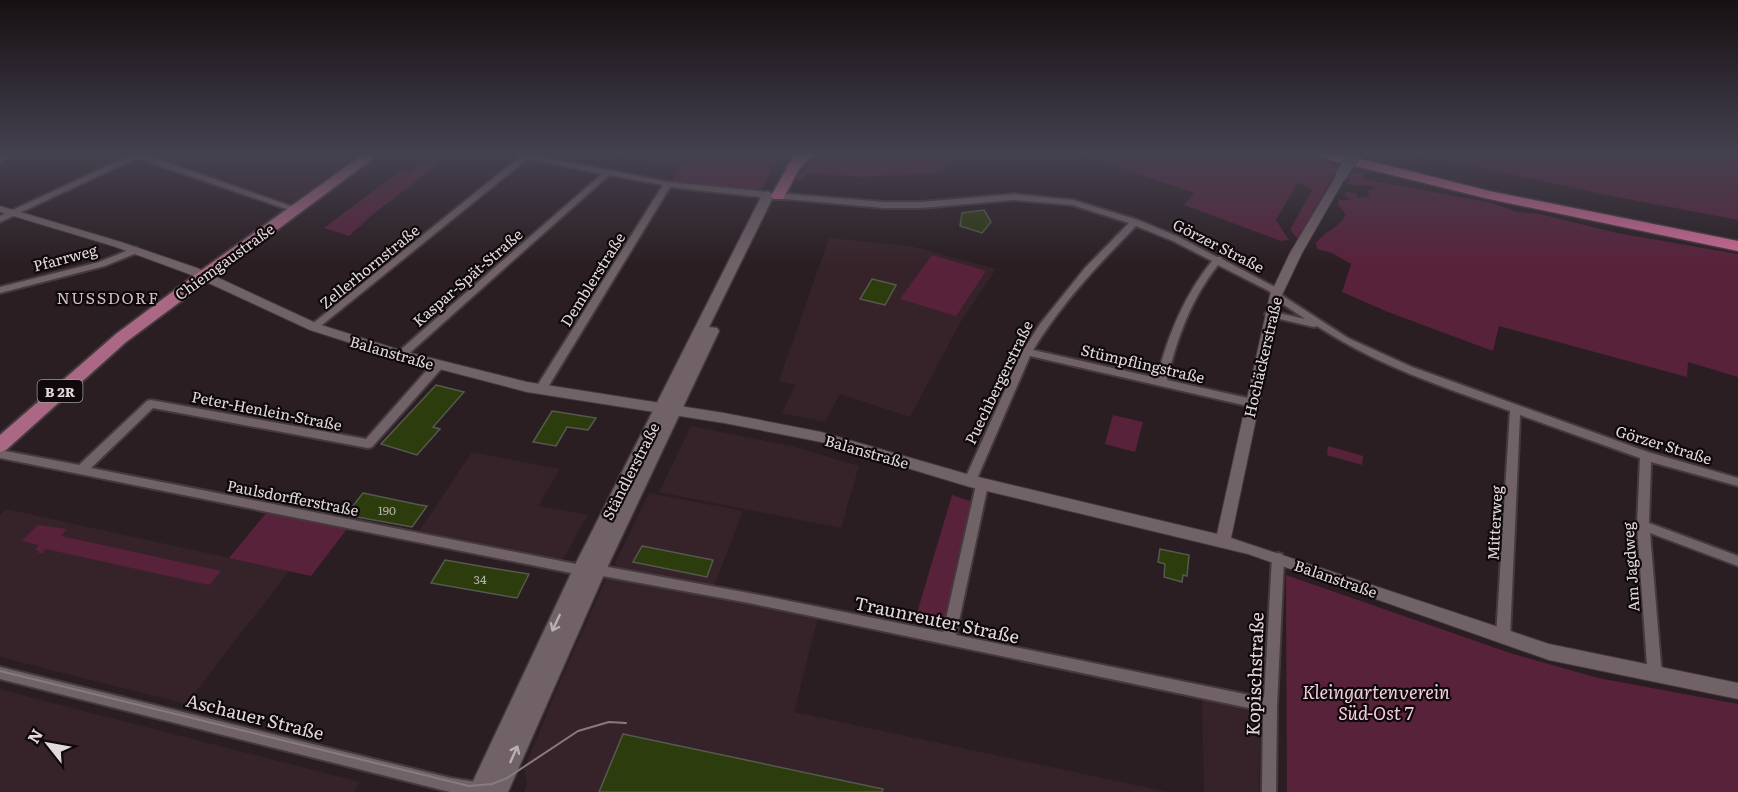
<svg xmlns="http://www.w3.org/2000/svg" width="1738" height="792" font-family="Literata,serif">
<rect width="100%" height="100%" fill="#2a1e22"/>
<path fill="#36232a" d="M212,154L358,155L292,202L185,167Z
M829,238L911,246L996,269L960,323L910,417L840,394L825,422L782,413L795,385L779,381Z
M691,426L791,446L859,466L841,528L659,492Z
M472,452L560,469L538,506L588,515L564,557L559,560L418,533Z
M649,493L743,511L714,586L618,567L615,563Z
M6,509L289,571L186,704L0,657V515Z
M608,574L818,617L794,712L1168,792H524L527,784L524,770L553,698Z
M0,689L45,701L360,782L354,792H0Z
M1202,698L1253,708L1257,712L1260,723L1259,792H1204Z"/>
<path fill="#59223b" d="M157,154H212L185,167Z
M437,154L443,155L435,167L373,214L349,236L324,228L400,171L408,173Z
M610,154H780L763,188L751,190L673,180L678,167Z
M816,154H960L952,165L944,168L942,173L860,177L807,173L802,181L795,180Z
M1080,154H1295L1339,166L1298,239L1290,230L1312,190L1298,182L1276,220L1289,240L1281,241L1184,205L1194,193Z
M1415,154H1738V220L1612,196Z
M1352,171L1362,174L1364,179L1492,203L1517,212L1540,214L1617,233L1738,254V377L1688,362L1687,377L1499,326L1493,351L1388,312L1342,292L1351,264L1332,253L1317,249L1316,243C1325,231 1338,228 1346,215L1338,204L1339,200H1352L1345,196V192L1356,193L1358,198L1369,196L1368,190L1375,189V187L1348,184Z
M932,255L986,271L956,316L900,299Z
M1113,415L1143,422L1135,452L1105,444Z
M1328,446L1363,456L1362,465L1327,455Z
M952,495L973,502L942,629L914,623Z
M267,512L347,529L311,576L229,558Z
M38,525L67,529L61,536L221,571L209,585L46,549L42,553H38L39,551L35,550L39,545L22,541Z
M1286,575L1510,653L1598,678L1738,704V792H1287Z"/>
<path fill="#2d3c0d" stroke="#545a4d" stroke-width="1.5" d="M984,210L991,222L982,233L960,226L962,213Z
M872,279L896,285L885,305L860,299Z
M436,385L464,392L433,427L440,429L417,455L381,444Z
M552,411L596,418L588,430L567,427L556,446L533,442Z
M363,493L420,505L427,506L412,527L346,515Z
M642,546L713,560L707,577L633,562Z
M1160,549L1189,555L1187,576L1183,575L1182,582L1164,577L1165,564L1158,562Z
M445,560L485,567L529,574L517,598L431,583Z
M623,734L883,789L882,792H599Z"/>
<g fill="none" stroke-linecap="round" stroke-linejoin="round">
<defs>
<path id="minor" d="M4,154H14L0,162V157Z
M133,154H144L299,209L298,211H292L137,158L0,222V216Z
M510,154H528L668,182L768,192L772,195L768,198L670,187L545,392L541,393L536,389L537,386L663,185L609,175L405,357H397L396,355L397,353L423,330L602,174L527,159L317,329H311L309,327L311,325L520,157Z
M778,193L884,202H921L1014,194L1073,200L1138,220L1179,237L1217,257H1221L1222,259L1275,287L1283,296L1348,338L1412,367L1648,452L1738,478V486L1651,462L1649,523L1738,556V566L1650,533L1661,665L1664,675L1662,679L1657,681L1652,679L1647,665L1637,526L1640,458L1520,415L1510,637L1508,641L1503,643L1498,641L1496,637L1510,411C1443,387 1376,365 1317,326L1314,327L1267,316L1265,314L1267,312L1270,311L1305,319L1277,300L1269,291L1218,265C1191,299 1177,338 1167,380L1252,399L1257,403L1256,406L1252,407L1030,356L976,481L974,484H966L964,481L1022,352L1040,324L1085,268L1129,223L1072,205L1014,200L921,208H884L775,198V194ZM1136,226L1173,241L1212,261C1184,296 1168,335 1157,378L1033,350C1061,304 1098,265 1136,226Z
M136,247L140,250L139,252L105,266L0,293V287L99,262Z
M438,361L443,365L442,368L372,447L368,448L153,408L91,468L581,565L585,566L587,570L585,574L581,575L0,458V450L79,465L147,401L151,400L366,439L434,362Z
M982,481L986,482L988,485L956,635L1264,698L1272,558L1274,554L1278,553L1282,554L1284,558L1277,706L1276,792H1262L1263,711L749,603L597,575L593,574L591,570L593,566L597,565L749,593L943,632L976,485L978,482Z
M0,667L451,778L488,784L490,789L489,792H450L0,679Z"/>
<path id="tertiary" d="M1341,173L1346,176L1302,253L1282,295L1231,538L1549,644L1738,683V699L1549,660L1248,554L970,487L821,442L724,423L527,392L401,359L310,330L189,274L113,246L0,212V206L121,242L197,268L318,324L403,351L527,382L724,413L821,432L970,475L1217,534L1270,295L1290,253L1336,176Z"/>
<path id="secondary" d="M768,191L774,195L709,327L717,328L719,331L606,570L508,792H468L575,565L762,195Z"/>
<path id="primary" d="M364,154H379L126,342L6,450L0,452V435L116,334L199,272Z"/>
<path id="trunk" d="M795,154H807L783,199H773L771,196Z"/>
<path id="motorway" d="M799,154H814L798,170H788L786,167Z
M1318,154H1342L1489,191L1738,241V251L1489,199L1319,157Z"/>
</defs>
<use href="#minor" stroke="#443a3e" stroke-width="4"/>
<use href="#tertiary" stroke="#443a3e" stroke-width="2"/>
<use href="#secondary" stroke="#443a3e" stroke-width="3"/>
<use href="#primary" stroke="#443a3e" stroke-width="4"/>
<use href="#trunk" stroke="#443a3e" stroke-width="4"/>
<use href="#motorway" stroke="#443a3e" stroke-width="3"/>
<use href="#minor" fill="#716267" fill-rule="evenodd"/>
<use href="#tertiary" fill="#716267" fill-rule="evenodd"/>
<use href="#secondary" fill="#716267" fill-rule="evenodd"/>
<use href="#primary" fill="#ab6884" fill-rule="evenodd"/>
<use href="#trunk" fill="#be6a8e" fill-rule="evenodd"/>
<use href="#motorway" fill="#d16c97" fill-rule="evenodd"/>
<path stroke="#867c80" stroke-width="2" d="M0,671L469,786L492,784L507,778L578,731L609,722L626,723"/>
<defs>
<path id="tertiary-bridge" d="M1341,176L1354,154"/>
</defs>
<use href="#tertiary-bridge" stroke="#443a3e" stroke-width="14" stroke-linecap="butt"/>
<use href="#tertiary-bridge" stroke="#716267" stroke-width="11"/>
</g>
<defs><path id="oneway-shaft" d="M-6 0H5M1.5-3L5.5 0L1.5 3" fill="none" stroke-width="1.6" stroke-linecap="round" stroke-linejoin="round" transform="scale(1.5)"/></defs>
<g stroke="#baafb3">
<use href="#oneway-shaft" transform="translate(556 623) rotate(115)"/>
<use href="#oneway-shaft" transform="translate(514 754) rotate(-66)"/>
</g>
<linearGradient id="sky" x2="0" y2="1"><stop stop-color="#171013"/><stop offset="0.58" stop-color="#44414f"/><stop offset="1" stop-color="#44414f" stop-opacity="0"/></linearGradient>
<rect width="1738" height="265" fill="url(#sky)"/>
<g text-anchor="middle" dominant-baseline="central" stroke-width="4.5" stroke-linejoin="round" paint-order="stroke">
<g font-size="12" fill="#b5b2a8">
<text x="387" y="510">190</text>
<text x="480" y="579">34</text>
</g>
<rect fill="#0f090b" stroke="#a39b9d" stroke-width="1.5" x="37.5" y="380" width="45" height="22" rx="4.5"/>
<g font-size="14" font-weight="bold" fill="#e2d9dc">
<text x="60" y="391">B 2R</text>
</g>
<g font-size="15" fill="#e2d9dc" stroke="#0f090b">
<text transform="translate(1219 245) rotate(27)">Görzer Straße</text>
<text transform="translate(65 257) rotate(-15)">Pfarrweg</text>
<text transform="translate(224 261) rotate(-36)">Chiemgaustraße</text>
<text transform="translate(369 266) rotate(-39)">Zellerhornstraße</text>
<text transform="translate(467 277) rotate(-41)">Kaspar-Spät-Straße</text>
<text transform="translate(592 279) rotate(-58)">Demblerstraße</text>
<text transform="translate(392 352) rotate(16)">Balanstraße</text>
<text transform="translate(1262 357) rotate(-77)">Hochäckerstraße</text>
<text transform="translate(1143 363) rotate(13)">Stümpflingstraße</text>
<text transform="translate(998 382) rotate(-64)">Puechbergerstraße</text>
<text transform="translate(267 410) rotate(11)">Peter-Henlein-Straße</text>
<text transform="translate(1664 444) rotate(17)">Görzer Straße</text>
<text transform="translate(867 451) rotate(16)">Balanstraße</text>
<text transform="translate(630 471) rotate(-63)">Ständlerstraße</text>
<text transform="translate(293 497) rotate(11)">Paulsdorfferstraße</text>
<text transform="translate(1494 523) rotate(-87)">Mitterweg</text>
<text transform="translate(1630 567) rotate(-94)">Am Jagdweg</text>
<text transform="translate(1336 578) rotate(19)">Balanstraße</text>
</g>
<g font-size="16" letter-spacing="1.5" fill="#d0bfc4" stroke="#0f090b">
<text x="108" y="297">NUSSDORF</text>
</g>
<g font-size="18" fill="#e2d9dc" stroke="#0f090b">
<text transform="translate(937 619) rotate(12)">Traunreuter Straße</text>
<text transform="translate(1254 674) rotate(-88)">Kopischstraße</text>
<text transform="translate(255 716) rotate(14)">Aschauer Straße</text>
</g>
<g font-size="18" font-style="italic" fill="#f5cddc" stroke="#0f090b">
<text x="1376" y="691">Kleingartenverein<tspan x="1376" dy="21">Süd-Ost 7</tspan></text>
</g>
</g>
<g transform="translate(48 744) rotate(301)" stroke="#0f090b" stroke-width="4.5" paint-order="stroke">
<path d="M0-4.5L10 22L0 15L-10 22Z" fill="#e2d9dc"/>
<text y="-9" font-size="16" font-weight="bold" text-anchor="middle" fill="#e2d9dc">N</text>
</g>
</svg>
